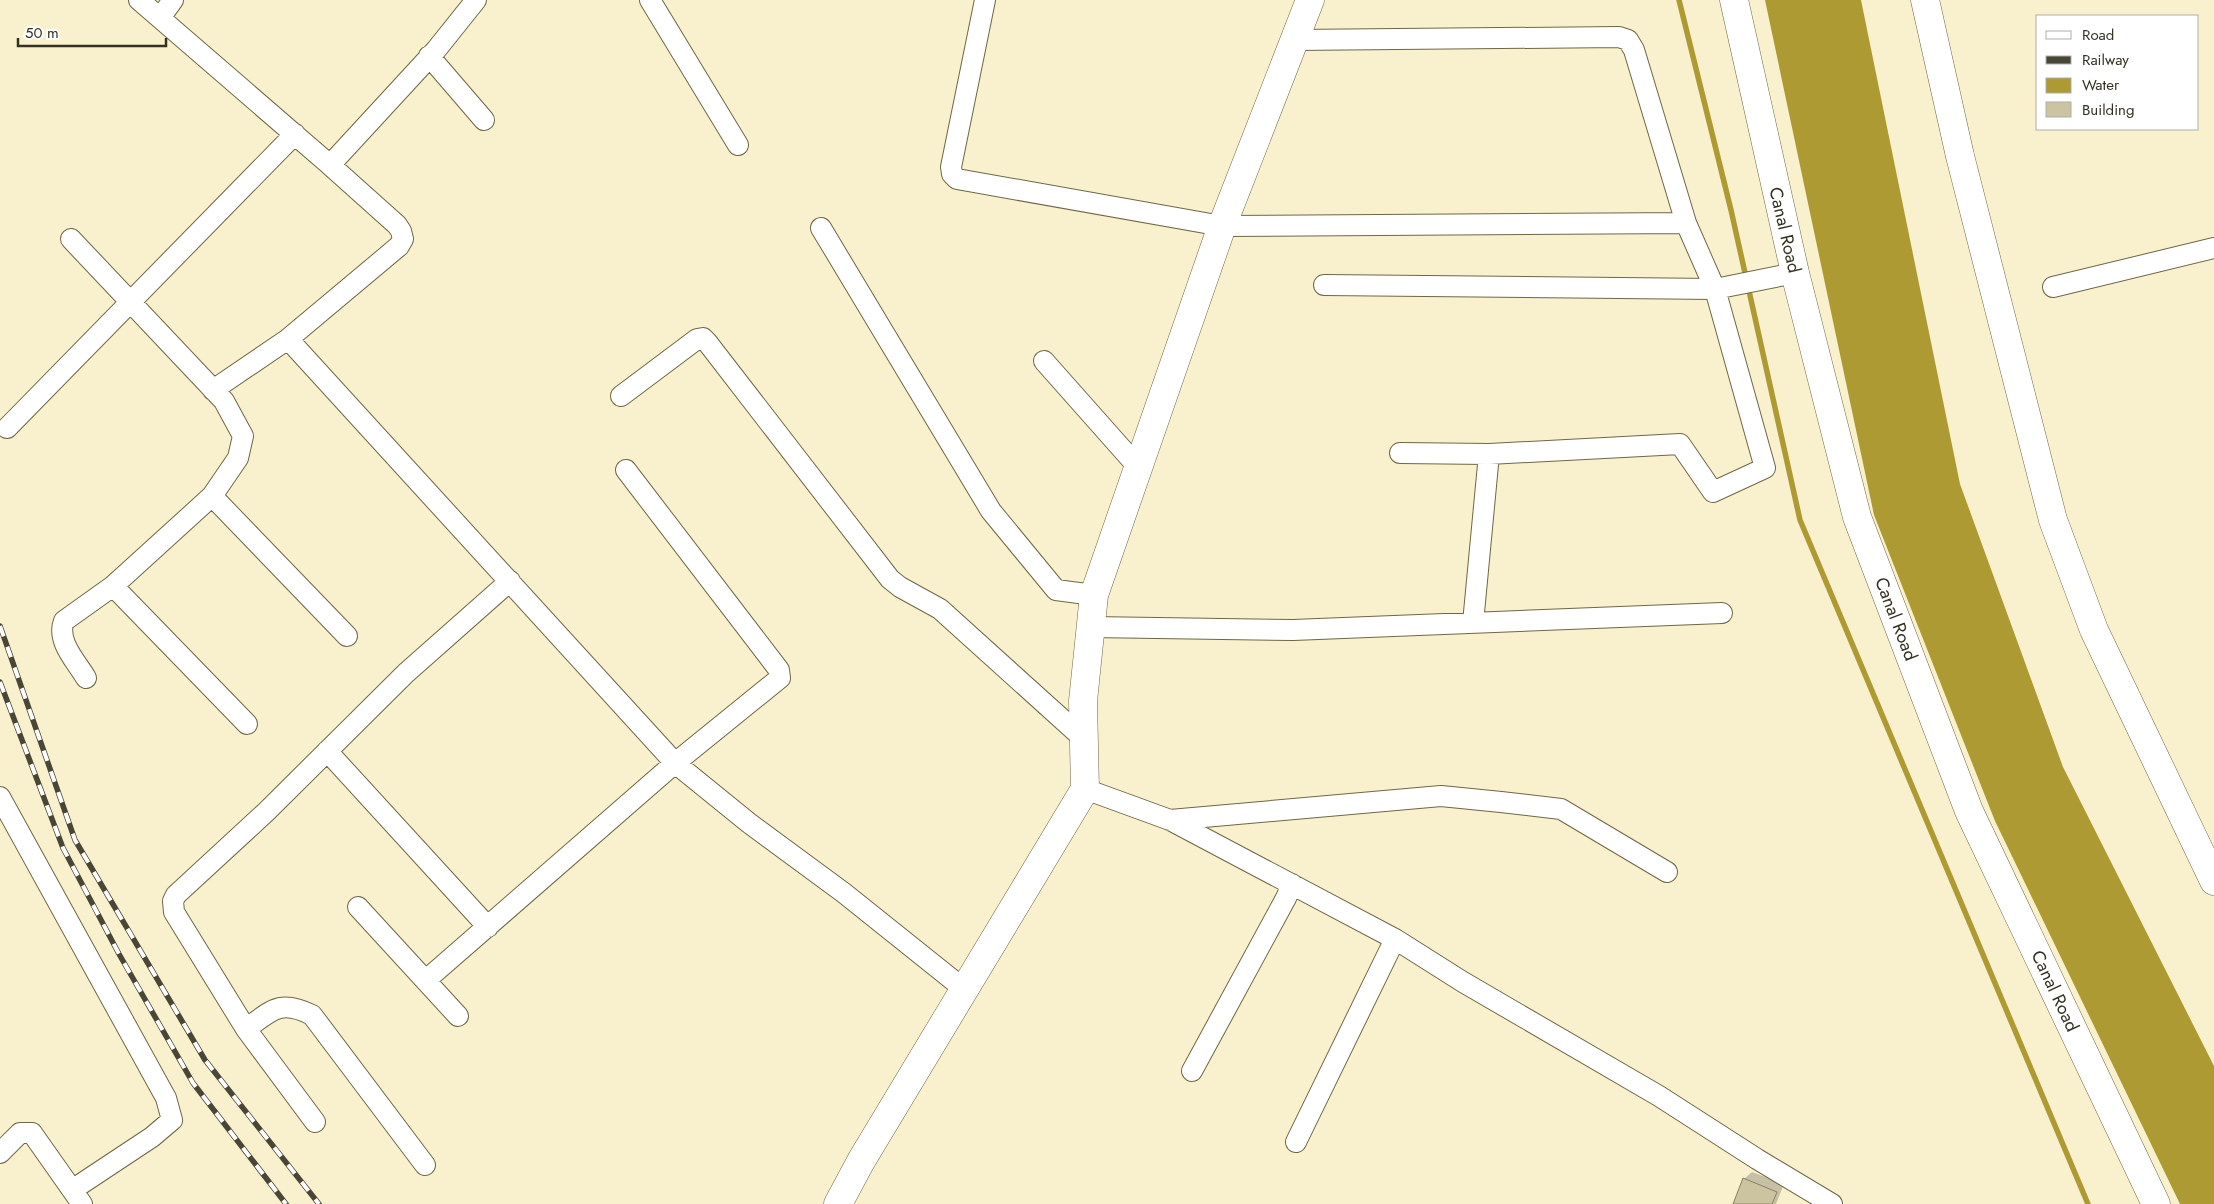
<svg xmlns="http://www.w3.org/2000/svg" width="2214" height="1204" font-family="Jost,sans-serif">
<rect width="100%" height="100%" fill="#f9f1cd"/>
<path fill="#ae9a32" d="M1765,0H1861L1960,484L2063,767L2214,1066V1204H2180L1995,821L1874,515Z"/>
<path fill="#0003" d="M1752,1172L1784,1184L1776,1204H1734L1744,1179Z"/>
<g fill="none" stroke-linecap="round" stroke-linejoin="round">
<path stroke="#ae9a32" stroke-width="5.5" d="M1679,0L1731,210L1800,520L2088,1204"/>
</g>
<path fill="#ccc4a1" stroke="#888160" d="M1743,1178L1777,1192L1772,1204H1733Z"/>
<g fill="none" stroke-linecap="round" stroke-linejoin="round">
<defs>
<path id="street" d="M139,0L330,165L436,50L476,0
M650,0L738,145
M985,0L951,167L952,174L957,179L1222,226L1686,223L1634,50L1628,40L1619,37L1295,40
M160,18L173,0
M429,56L484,120
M330,165L397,225L401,231L403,239L399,246L288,339L675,763L749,823L844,893L964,989
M821,228L991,511L1056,590L1094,595
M71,239L224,401L243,436L238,458L212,496L347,636
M1324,285L1715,289L1686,223
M2053,287L2214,248
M1044,361L1138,467
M213,390L288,339
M621,396L697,339L703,338L707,342L890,579L900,587L940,609L1084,739
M7,428L295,134
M1400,453L1489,454L1680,444L1713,492L1765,468L1715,289L1795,273
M113,586L247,724
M1473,623L1489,454
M1091,627L1293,630L1722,613
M86,678C76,661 56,641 64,621L113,586L212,496
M327,751L488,927
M1085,789L1170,820L1395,939L1463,982L1659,1096L1757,1159L1832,1204
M0,797L166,1098L172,1120L152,1137L72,1190
M1170,820L1441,796L1501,802L1561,809L1667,872
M358,907L458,1016
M426,980L675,763L780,678L779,670L626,470
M246,1029C272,1010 280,999 312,1015L425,1165
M1192,1071L1286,898L1292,884
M315,1122L246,1029L174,912L173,901L176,895L266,812L406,673L510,581
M1296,1142L1395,939
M0,1153L20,1133H32L82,1204"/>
<path id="secondary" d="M1925,0L1960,156L2053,520L2094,630L2214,881
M838,1204L861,1161L1085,789L1083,701L1094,595L1222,226L1310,0"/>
<path id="primary" d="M1734,0L1795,273L1857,517L1969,811L2156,1204"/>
</defs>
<use href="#street" stroke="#6d6747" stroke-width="22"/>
<use href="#secondary" stroke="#6d6747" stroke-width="29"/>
<use href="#primary" stroke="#6d6747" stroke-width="29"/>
<use href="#street" stroke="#fff" stroke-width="20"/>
<use href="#secondary" stroke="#fff" stroke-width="28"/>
<use href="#primary" stroke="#fff" stroke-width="28"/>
<defs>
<path id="rail" d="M0,626L75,840L205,1060L319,1204
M0,682L63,848L119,954L193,1083L286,1204"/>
</defs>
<use href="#rail" stroke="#494635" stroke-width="5.5"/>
<use href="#rail" stroke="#fff" stroke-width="4" stroke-dasharray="11" stroke-linecap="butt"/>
</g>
<g text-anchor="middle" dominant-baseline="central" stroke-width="4.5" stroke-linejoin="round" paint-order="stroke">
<g font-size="18" fill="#343123" stroke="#fff">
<text transform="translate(1785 230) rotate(77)">Canal Road</text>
<text transform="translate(1896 619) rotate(69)">Canal Road</text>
<text transform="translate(2055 991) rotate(65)">Canal Road</text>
</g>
</g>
<rect x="2036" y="15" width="162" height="115" fill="#ffffff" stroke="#aeada7"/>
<rect x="2046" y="31" width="25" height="8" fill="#ffffff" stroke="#aeada7"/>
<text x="2082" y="40" font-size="15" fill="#343123">Road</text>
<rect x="2046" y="56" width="25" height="8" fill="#494635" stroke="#aeada7"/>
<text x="2082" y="65" font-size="15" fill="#343123">Railway</text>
<rect x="2046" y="78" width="25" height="15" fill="#ae9a32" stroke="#aeada7"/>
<text x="2082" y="90" font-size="15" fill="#343123">Water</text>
<rect x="2046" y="102" width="25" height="15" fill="#ccc4a1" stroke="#aeada7"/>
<text x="2082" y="115" font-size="15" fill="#343123">Building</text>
<path d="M18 38v8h148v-8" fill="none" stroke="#343123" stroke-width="2.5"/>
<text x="25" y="38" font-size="15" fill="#343123" stroke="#ffffff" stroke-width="4" paint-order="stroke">50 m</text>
</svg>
